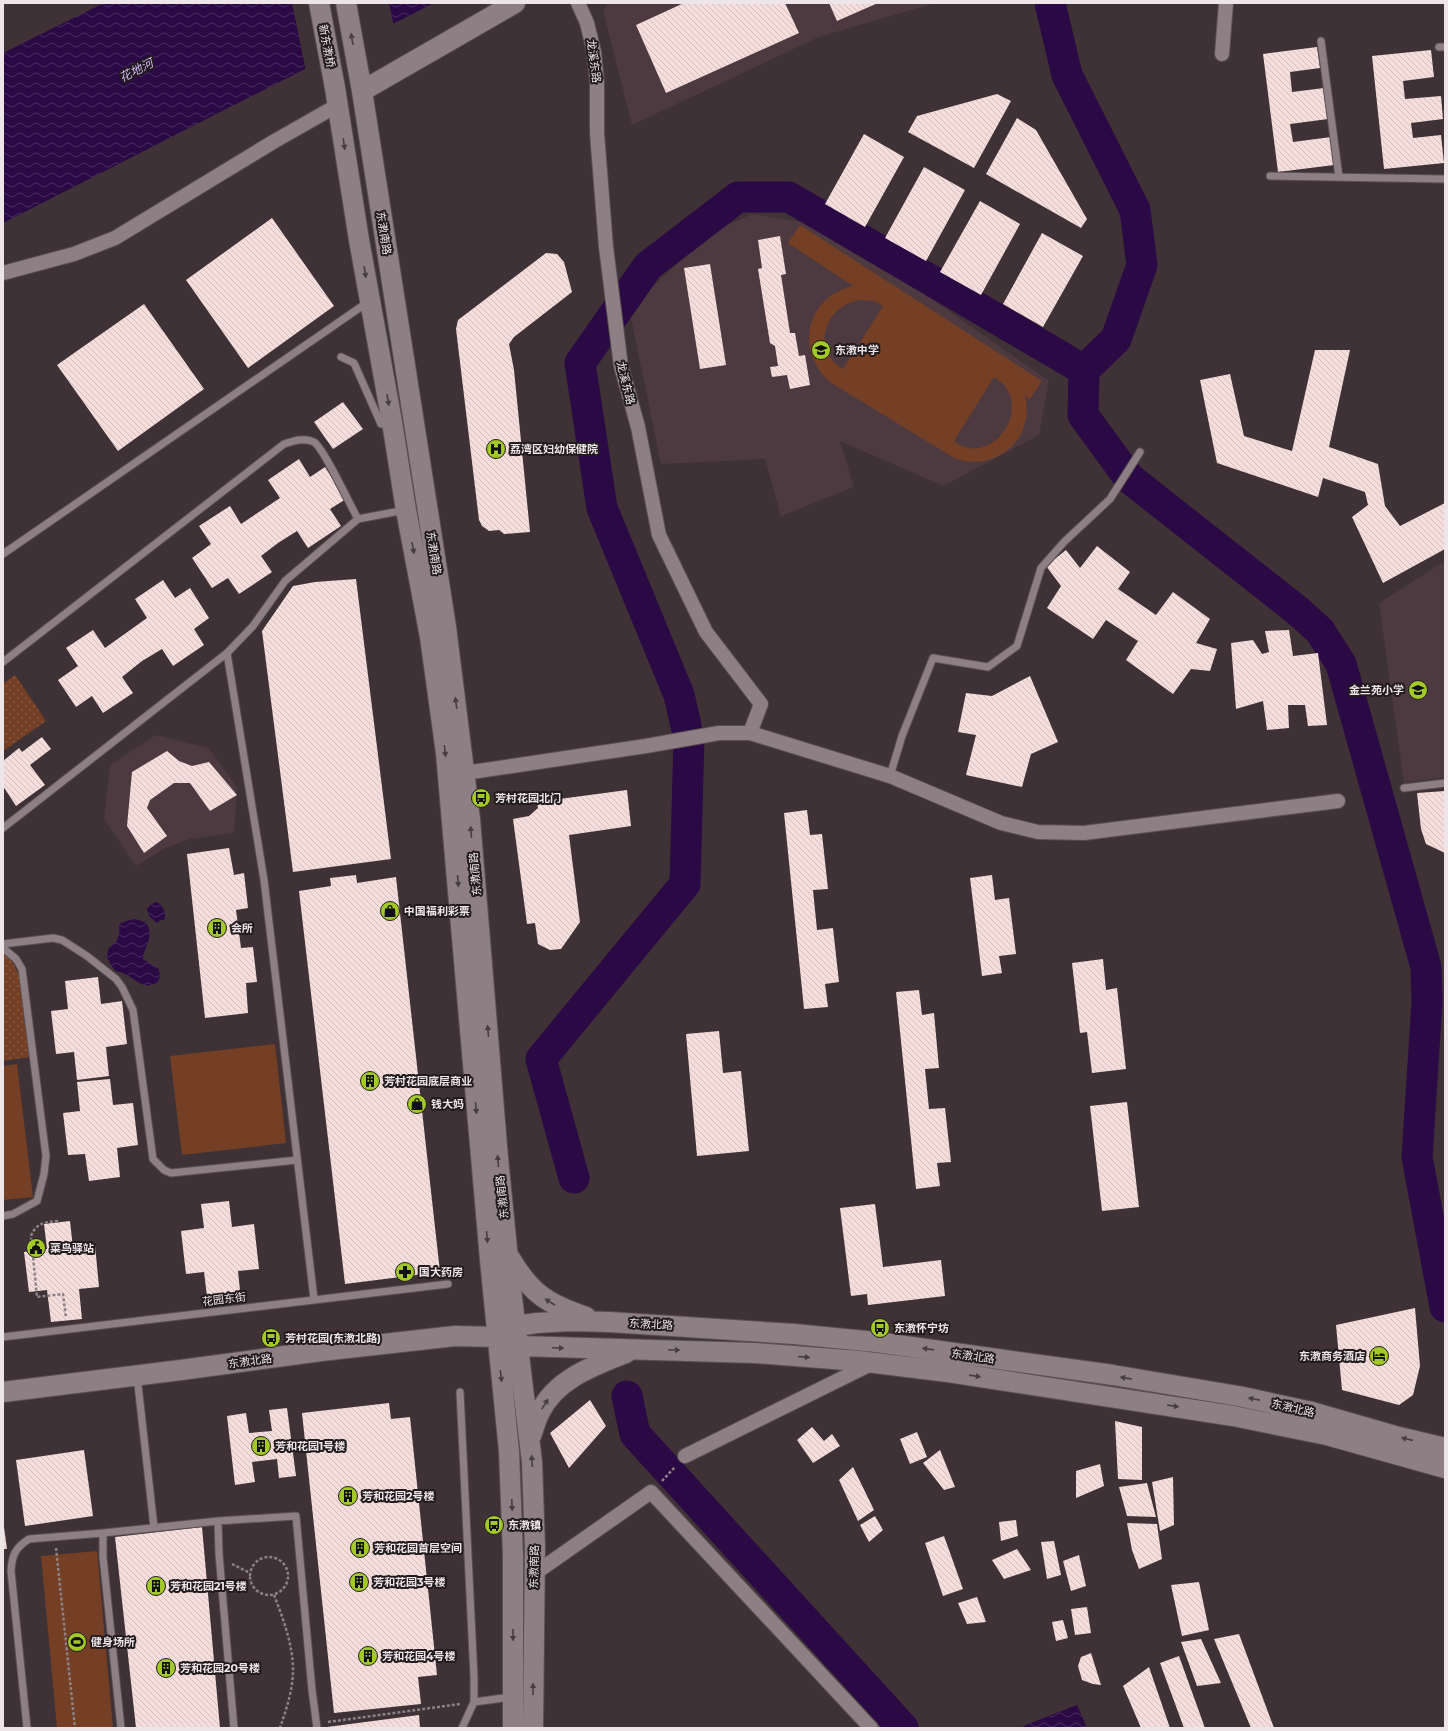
<svg xmlns="http://www.w3.org/2000/svg" width="1448" height="1731" font-family="Montserrat,'Noto Sans SC',sans-serif">
<defs>
<pattern id="grass-dots" width="8" height="8" patternUnits="userSpaceOnUse"><rect width="8" height="8" fill="#743f24"/><path d="M2 2h.1M6 6h.1" fill="none" stroke="#885b44" stroke-width="1.8" stroke-linecap="round"/></pattern>
<pattern id="water-waves" width="16" height="10" patternUnits="userSpaceOnUse"><rect width="16" height="10" fill="#2a0944"/><path d="M0 5q4-4 8 0t8 0" fill="none" stroke="#492d5f"/></pattern>
<pattern id="building-back-hatch" width="6" height="6" patternUnits="userSpaceOnUse"><rect width="6" height="6" fill="#f5dddc"/><path d="M-1 5l2 2M0 0l6 6M5-1l2 2" fill="none" stroke="#d2bfbe"/></pattern>
</defs>
<rect width="100%" height="100%" fill="#3e3236"/>
<path fill="#4c3a40" d="M608,3H935L819,37L632,125L603,11Z
M752,214L827,226L1049,381L1039,435L943,486L840,441L854,487L781,516L765,459L661,464L631,318L651,288L711,233Z
M1445,561V777L1404,783L1379,603Z
M156,735L209,748L237,787L234,833L190,839L165,848L136,866L104,819L110,765Z"/>
<path fill="url(#grass-dots)" d="M15,675L46,721L3,751V684Z
M3,954L11,960L20,976L30,1057L3,1061Z"/>
<path fill="#743f24" fill-rule="evenodd" d="M800,225L1042,381L1030,399L1025,396C1035,439 997,472 956,459L833,384C804,363 800,321 828,298C836,291 845,289 853,286L788,243ZM863,300L874,301L883,306L843,369C809,349 826,302 863,300ZM994,377C1038,403 992,471 954,441Z
M275,1044L286,1143L182,1155L170,1056Z
M17,1064L33,1197L3,1200V1066Z
M97,1551L113,1728H57L41,1556Z"/>
<path fill="url(#water-waves)" d="M104,3H434L3,223V53Z
M157,902C163,906 167,913 164,920H161L157,923L149,916L147,909L151,904Z
M135,919L145,922C156,935 144,946 143,959L159,969L160,976L158,982C144,991 137,980 125,974C122,972 118,972 115,971L107,958L108,950C110,946 115,944 117,940C124,926 110,924 135,919Z
M1077,1705L1087,1728H1020L1028,1724Z"/>
<path fill="#3e3236" d="M292,3H389L394,26L306,71Z"/>
<g fill="none" stroke-linecap="round" stroke-linejoin="round">
<path stroke="#2a0944" stroke-width="31" d="M1050,3L1067,75L1135,210L1142,265L1116,339L1084,370L1083,415L1129,478L1298,611L1320,631L1341,664L1426,967L1427,1002L1417,1157L1445,1307
M574,1178L541,1059L685,884L689,739L679,695L602,508L580,363L648,266L738,197H789L1084,370
M627,1396L635,1434L903,1728"/>
</g>
<path fill="url(#building-back-hatch)" d="M684,3H785L799,33L666,93L636,25Z
M829,3H878L837,21Z
M1317,47L1320,68L1290,72L1292,92L1324,88L1328,119L1290,124L1293,142L1331,137L1334,165L1278,172L1263,54Z
M1431,50L1434,77L1403,81L1405,99L1441,96L1443,119L1411,123L1413,138L1441,135L1444,163L1384,169L1372,56Z
M997,94L1011,101L974,168L908,132L917,116Z
M1017,118L1036,130L1087,219L1081,228L986,174Z
M864,134L904,157L865,227L825,204Z
M924,167L965,190L926,261L885,238Z
M980,201L1020,224L981,295L940,272Z
M272,218L334,306L248,368L186,280Z
M1042,233L1083,256L1043,327L1003,304Z
M780,236L786,274L781,275L790,333H795L799,356L805,355L810,385L790,389L787,375L772,377L770,367L778,366L775,346L770,343L758,269L762,268L758,240Z
M546,253L557,254L564,262L572,292L514,337L509,344L514,370L530,532L504,534L499,530L489,531L482,526L479,520L456,329L458,320Z
M710,264L726,365L700,369L684,268Z
M144,304L204,389L118,451L57,365Z
M1315,350H1350L1329,447L1378,464L1385,506L1400,526L1445,503V549L1383,583L1352,517L1368,505L1365,492L1323,478L1318,497L1217,463L1200,380L1230,374L1244,436L1292,451Z
M343,402L363,429L333,449L314,422Z
M299,459L310,477L325,467L346,499L330,509L341,526L308,548L297,531L278,543L261,556L272,572L239,594L228,578L212,588L192,558L211,544L199,526L230,506L241,524L280,498L268,480Z
M1097,546L1130,572L1118,589L1156,615L1173,592L1210,619L1196,643L1217,649L1210,671L1191,669L1173,694L1126,660L1138,641L1106,620L1093,639L1047,608L1061,586L1046,566L1066,550L1080,568Z
M356,579L391,859L293,872L262,631L293,586L315,582Z
M163,580L175,598L190,588L209,618L194,629L204,645L173,666L162,649L142,661L122,677L133,693L103,713L92,696L76,707L58,680L78,666L66,648L93,630L105,648L147,618L135,599Z
M1289,630L1293,656L1318,653L1327,725L1308,726L1305,705H1288L1289,728L1267,730L1263,701L1236,709L1231,643L1253,640L1262,654L1269,652L1265,631Z
M1030,676L1058,742L1031,754L1022,787L966,775L976,735L958,732L966,693L992,696Z
M42,737L51,749L30,765L45,785L16,806L3,786V761L19,748L22,752Z
M167,751L179,761L192,766L209,762L237,795L210,811L190,783H174L150,800L147,808L167,836L144,853L127,826L132,772Z
M627,790L631,826L569,835L580,922L561,949L550,950L538,944L535,923L527,924L513,819L529,816L538,808L537,802Z
M1445,791V853L1426,844L1421,829L1417,793Z
M807,810L810,835L822,834L828,889L813,890L817,930L833,928L839,982L825,984L828,1007L804,1009L784,813Z
M229,848L234,875L244,873L248,908L236,910L241,948L253,947L257,982L246,983L248,1013L205,1018L187,854Z
M356,875L357,883L396,877L440,1272L345,1284L299,891L331,886L330,878Z
M992,875L995,900L1009,898L1016,954L999,956L1002,973L982,976L970,878Z
M1103,959L1106,990L1117,988L1126,1069L1092,1073L1087,1032L1080,1033L1072,963Z
M98,977L101,1004L122,1001L127,1044L106,1047L109,1076L77,1080L74,1052L56,1054L51,1011L68,1009L65,981Z
M919,990L922,1015L934,1013L939,1068L925,1069L929,1109L945,1108L951,1162L937,1163L940,1186L916,1189L896,992Z
M719,1031L723,1073L741,1071L749,1151L697,1156L686,1034Z
M110,1079L113,1105L133,1103L138,1145L117,1148L120,1177L89,1181L85,1154L68,1155L63,1113L80,1111L77,1082Z
M1127,1102L1139,1207L1102,1211L1090,1106Z
M229,1201L232,1227L254,1224L259,1269L238,1271L241,1300L208,1304L204,1272L186,1274L181,1231L204,1228L201,1204Z
M875,1204L883,1267L941,1260L945,1296L868,1305L867,1294L851,1296L840,1208Z
M70,1221L73,1248L95,1245L99,1287L79,1289L82,1319L51,1322L47,1290L29,1292L24,1252L47,1249L44,1224Z
M1415,1308L1420,1366L1413,1395L1399,1405L1342,1390L1336,1325Z
M590,1400L606,1426L569,1468L550,1433Z
M389,1403L391,1419L410,1417L437,1675L418,1677L421,1704L334,1713L302,1413Z
M287,1408L296,1476L279,1478L277,1459L252,1462L255,1482L235,1485L227,1416L246,1413L249,1433L272,1431L269,1410Z
M1115,1421L1142,1427V1480L1118,1479Z
M812,1427L824,1441L832,1434L840,1446L813,1463L797,1440Z
M917,1432L927,1457L910,1464L900,1439Z
M84,1450L93,1516L25,1526L16,1460Z
M940,1450L955,1487L944,1490L923,1463Z
M1100,1464L1104,1486L1076,1498V1471Z
M853,1467L874,1510L858,1521L839,1480Z
M1173,1477L1174,1525L1160,1531L1152,1482Z
M1147,1483L1156,1517L1127,1516L1119,1487Z
M875,1516L883,1530L869,1542L860,1525Z
M3,1520L7,1549H3Z
M1016,1520L1018,1536L1001,1541L999,1522Z
M1127,1523L1157,1524L1162,1559L1139,1569L1132,1550Z
M202,1527L220,1728H136L115,1537Z
M944,1536L963,1589L943,1596L925,1543Z
M1054,1541L1061,1575L1047,1579L1041,1542Z
M1017,1549L1031,1570L1004,1579L992,1560Z
M1079,1555L1086,1586L1071,1591L1063,1561Z
M1199,1582L1209,1630L1182,1636L1171,1585Z
M977,1597L986,1622L967,1624L958,1603Z
M1087,1607L1091,1633L1075,1635L1071,1609Z
M1063,1620L1068,1638L1056,1641L1052,1622Z
M1239,1634L1274,1728H1251L1214,1639Z
M1201,1639L1221,1683L1197,1686L1181,1642Z
M1091,1653L1101,1685L1093,1684L1082,1680L1078,1666L1081,1657Z
M1179,1656L1205,1728H1184L1160,1663Z
M1149,1667L1170,1728H1141L1123,1686Z
M419,1715L420,1728H327V1727Z"/>
<g fill="none" stroke-linecap="round" stroke-linejoin="round">
<defs>
<path id="lane" d="M1321,41L1339,177
M1439,47H1445
M1270,176L1445,179
M341,357L354,363L381,424L390,423
M3,554L368,302
M227,653L264,880L314,1299
M3,662L284,444C293,441 305,437 314,442C323,447 351,507 358,519
M890,776L902,736L933,658L988,667L1017,646L1041,568L1064,542L1110,499L1140,452
M1404,788L1445,783
M3,828L227,653L253,626L285,581L358,519L405,510
M3,944L53,938L62,940L87,956L116,979L122,987L133,1010L153,1159L164,1170L171,1173L297,1160
M3,948L16,959L22,969L46,1156L44,1174L37,1201L13,1214L3,1216
M3,1337L448,1284
M137,1376L154,1527
M460,1392L474,1677V1702
M103,1533L218,1521
M27,1728L11,1571C12,1555 15,1548 29,1539L103,1533V1557L121,1728
M234,1728L219,1554L218,1521L296,1516L312,1690L317,1728
M462,1728L474,1702L511,1697"/>
<path id="street" d="M578,3L587,23L594,52L597,82V133L606,247L621,366L638,427L659,535L706,632L761,704L750,733
M1222,54L1226,3
M3,273L74,254L115,238L273,142L338,105
M465,773L646,746L719,733H750L890,776L1001,823L1038,832L1084,833L1338,801
M685,1456L873,1363
M534,1574L651,1492L871,1728"/>
<path id="secondary" d="M319,3L335,88L359,240L392,422L406,510L430,637L446,753L490,1260L509,1451L513,1556V1728
M346,3L362,91L446,627L470,819L498,1158L511,1289L532,1462L535,1547L533,1728
M362,91L515,3
M510,1258C531,1294 548,1304 586,1317
M505,1332L516,1326L537,1323L570,1321L609,1322L794,1334L876,1342L1113,1375L1238,1396L1312,1412L1399,1437L1445,1448
M3,1392L181,1370L321,1351L455,1336L497,1337L519,1346L755,1353L859,1361L948,1372L1233,1416L1327,1435L1445,1468
M531,1436C534,1428 536,1419 540,1412C556,1379 593,1366 626,1353"/>
</defs>
<use href="#lane" stroke="#584f52" stroke-width="9"/>
<use href="#street" stroke="#584f52" stroke-width="16"/>
<use href="#secondary" stroke="#584f52" stroke-width="22"/>
<path stroke="#8c8285" stroke-width="2.5" stroke-dasharray="3 2" stroke-linecap="butt" d="M58,1221C45,1222 36,1223 31,1236L37,1297L63,1294L66,1318
M662,1481L675,1467
M56,1548L75,1728
M250 1576a19 19 0 1 1 38 0a19 19 0 1 1-38 0Z
M232,1564L250,1573
M274,1595C283,1618 293,1645 293,1670C293,1690 286,1710 280,1728
M328,1722L460,1704"/>
<use href="#lane" stroke="#8d7f83" stroke-width="7"/>
<use href="#street" stroke="#8d7f83" stroke-width="14"/>
<use href="#secondary" stroke="#8d7f83" stroke-width="20"/>
</g>
<defs><path id="oneway-solid" d="M-6-.8H1V-3.2L6.5 0L1 3.2V.8H-6Z"/></defs>
<g fill="#473e41">
<use href="#oneway-solid" transform="translate(352 39) rotate(-100)"/>
<use href="#oneway-solid" transform="translate(344 144) rotate(81)"/>
<use href="#oneway-solid" transform="translate(365 272) rotate(80)"/>
<use href="#oneway-solid" transform="translate(388 400) rotate(80)"/>
<use href="#oneway-solid" transform="translate(413 548) rotate(79)"/>
<use href="#oneway-solid" transform="translate(456 703) rotate(-98)"/>
<use href="#oneway-solid" transform="translate(445 751) rotate(83)"/>
<use href="#oneway-solid" transform="translate(471 832) rotate(-95)"/>
<use href="#oneway-solid" transform="translate(458 881) rotate(85)"/>
<use href="#oneway-solid" transform="translate(488 1031) rotate(-95)"/>
<use href="#oneway-solid" transform="translate(476 1108) rotate(85)"/>
<use href="#oneway-solid" transform="translate(498 1161) rotate(-95)"/>
<use href="#oneway-solid" transform="translate(487 1237) rotate(85)"/>
<use href="#oneway-solid" transform="translate(550 1302) rotate(-148)"/>
<use href="#oneway-solid" transform="translate(558 1348) rotate(2)"/>
<use href="#oneway-solid" transform="translate(928 1349) rotate(-172)"/>
<use href="#oneway-solid" transform="translate(674 1350)"/>
<use href="#oneway-solid" transform="translate(804 1357) rotate(5)"/>
<use href="#oneway-solid" transform="translate(501 1376) rotate(83)"/>
<use href="#oneway-solid" transform="translate(975 1376) rotate(8)"/>
<use href="#oneway-solid" transform="translate(1126 1378) rotate(-171)"/>
<use href="#oneway-solid" transform="translate(1254 1399) rotate(-169)"/>
<use href="#oneway-solid" transform="translate(545 1404) rotate(-58)"/>
<use href="#oneway-solid" transform="translate(1173 1406) rotate(9)"/>
<use href="#oneway-solid" transform="translate(1407 1439) rotate(-167)"/>
<use href="#oneway-solid" transform="translate(532 1461) rotate(-94)"/>
<use href="#oneway-solid" transform="translate(512 1505) rotate(88)"/>
<use href="#oneway-solid" transform="translate(513 1635) rotate(90)"/>
<use href="#oneway-solid" transform="translate(533 1689) rotate(-90)"/>
</g>
<defs>
<symbol id="school-disc" viewBox="-11 -11 22 22"><circle r="9.5" fill="#a3c926" stroke="#211b1d"/><path d="M0-5L7-2L0 1L-7-2ZM-4 1L0 2.5L4 1V4Q0 6-4 4Z" fill="#111"/></symbol>
<symbol id="hospital-disc" viewBox="-11 -11 22 22"><circle r="9.5" fill="#a3c926" stroke="#211b1d"/><path d="M-5-5h3v3.5h4V-5h3V5h-3V1.5h-4V5h-3Z" fill="#111"/></symbol>
<symbol id="bus-disc" viewBox="-11 -11 22 22"><circle r="9.5" fill="#a3c926" stroke="#211b1d"/><path d="M-5-6H5V4H4V6H2V4H-2V6H-4V4H-5ZM-3.5-4V0h7V-4ZM-3.5 1.2v1.5H-2V1.2ZM2 1.2v1.5H3.5V1.2Z" fill="#111"/></symbol>
<symbol id="shop-disc" viewBox="-11 -11 22 22"><circle r="9.5" fill="#a3c926" stroke="#211b1d"/><path d="M-5-2.5h2.3a2.7 3.5 0 0 1 5.4 0H5L5.5 6h-11ZM-1.5-2.5h3a1.5 2.3 0 0 0-3 0Z" fill="#111"/></symbol>
<symbol id="building-disc" viewBox="-11 -11 22 22"><circle r="9.5" fill="#a3c926" stroke="#211b1d"/><path d="M-4-6H4V6H1V3H-1V6H-4ZM-2.5-4.3h1.7v1.8h-1.7ZM.8-4.3h1.7v1.8H.8ZM-2.5-1h1.7V.8h-1.7ZM.8-1h1.7V.8H.8Z" fill="#111"/></symbol>
<symbol id="civic-disc" viewBox="-11 -11 22 22"><circle r="9.5" fill="#a3c926" stroke="#211b1d"/><path d="M-.6-6.5H3V-4.5H.6V-3L4-1V1h2V6H-6V1h2V-1L-.6-3ZM-1.2 2.5V6h2.4V2.5Z" fill="#111"/></symbol>
<symbol id="pharmacy-disc" viewBox="-11 -11 22 22"><circle r="9.5" fill="#a3c926" stroke="#211b1d"/><path d="M-2-6h4v4h4v4h-4v4h-4v-4h-4v-4h4Z" fill="#111"/></symbol>
<symbol id="hotel-disc" viewBox="-11 -11 22 22"><circle r="9.5" fill="#a3c926" stroke="#211b1d"/><path d="M-6-4.5h1.5V1H6V5H4.5V3h-9V5H-6ZM-4 0a1.8 1.8 0 1 1 3.6 0ZM.5 0V-2.5h3Q6-2.5 6 0Z" fill="#111"/></symbol>
<symbol id="stadium-disc" viewBox="-11 -11 22 22"><circle r="9.5" fill="#a3c926" stroke="#211b1d"/><path d="M0-5a6.5 5 0 1 0 0 10a6.5 5 0 1 0 0-10ZM-3.5-1.8h7v3.6h-7Z" fill="#111"/></symbol>
</defs>
<g fill-rule="evenodd">
<use href="#school-disc" x="810" y="339" width="22" height="22"/>
<use href="#hospital-disc" x="485" y="438" width="22" height="22"/>
<use href="#school-disc" x="1407" y="679" width="22" height="22"/>
<use href="#bus-disc" x="470" y="787" width="22" height="22"/>
<use href="#shop-disc" x="379" y="900" width="22" height="22"/>
<use href="#building-disc" x="206" y="917" width="22" height="22"/>
<use href="#building-disc" x="359" y="1070" width="22" height="22"/>
<use href="#shop-disc" x="406" y="1093" width="22" height="22"/>
<use href="#civic-disc" x="25" y="1237" width="22" height="22"/>
<use href="#pharmacy-disc" x="394" y="1261" width="22" height="22"/>
<use href="#bus-disc" x="869" y="1317" width="22" height="22"/>
<use href="#bus-disc" x="260" y="1327" width="22" height="22"/>
<use href="#hotel-disc" x="1368" y="1345" width="22" height="22"/>
<use href="#building-disc" x="250" y="1435" width="22" height="22"/>
<use href="#building-disc" x="337" y="1485" width="22" height="22"/>
<use href="#bus-disc" x="483" y="1514" width="22" height="22"/>
<use href="#building-disc" x="349" y="1537" width="22" height="22"/>
<use href="#building-disc" x="348" y="1571" width="22" height="22"/>
<use href="#building-disc" x="145" y="1575" width="22" height="22"/>
<use href="#stadium-disc" x="66" y="1631" width="22" height="22"/>
<use href="#building-disc" x="357" y="1645" width="22" height="22"/>
<use href="#building-disc" x="155" y="1657" width="22" height="22"/>
</g>
<g text-anchor="middle" dominant-baseline="central" stroke-width="4" stroke-linejoin="round" paint-order="stroke">
<g font-size="11" fill="#ede5e8" stroke="#211b1d">
<text transform="translate(327 46) rotate(79)">新东漖桥</text>
<text transform="translate(594 61) rotate(82)">龙溪东路</text>
<text transform="translate(384 233) rotate(81)">东漖南路</text>
<text transform="translate(626 383) rotate(76)">龙溪东路</text>
<text transform="translate(434 553) rotate(81)">东漖南路</text>
<text transform="translate(475 874) rotate(-95)">东漖南路</text>
<text transform="translate(502 1197) rotate(-96)">东漖南路</text>
<text transform="translate(224 1299) rotate(-7)">花园东街</text>
<text transform="translate(651 1324) rotate(3)">东漖北路</text>
<text transform="translate(973 1356) rotate(8)">东漖北路</text>
<text transform="translate(250 1361) rotate(-8)">东漖北路</text>
<text transform="translate(1293 1408) rotate(13)">东漖北路</text>
<text transform="translate(534 1567) rotate(-89)">东漖南路</text>
</g>
<g font-size="11" font-weight="bold" fill="#ede5e8" stroke="#211b1d" text-anchor="start">
<text x="835" y="350">东漖中学</text>
<text x="510" y="449">荔湾区妇幼保健院</text>
<text x="1404" y="690" text-anchor="end">金兰苑小学</text>
<text x="495" y="798">芳村花园北门</text>
<text x="404" y="911">中国福利彩票</text>
<text x="231" y="928">会所</text>
<text x="384" y="1081">芳村花园底层商业</text>
<text x="431" y="1104">钱大妈</text>
<text x="50" y="1248">菜鸟驿站</text>
<text x="419" y="1272">国大药房</text>
<text x="894" y="1328">东漖怀宁坊</text>
<text x="285" y="1338">芳村花园(东漖北路)</text>
<text x="1365" y="1356" text-anchor="end">东漖商务酒店</text>
<text x="275" y="1446">芳和花园1号楼</text>
<text x="362" y="1496">芳和花园2号楼</text>
<text x="508" y="1525">东漖镇</text>
<text x="374" y="1548">芳和花园首层空间</text>
<text x="373" y="1582">芳和花园3号楼</text>
<text x="170" y="1586">芳和花园21号楼</text>
<text x="91" y="1642">健身场所</text>
<text x="382" y="1656">芳和花园4号楼</text>
<text x="180" y="1668">芳和花园20号楼</text>
</g>
<g font-size="12" font-style="italic" fill="#d4b6f7" stroke="#211b1d">
<text transform="translate(136 70) rotate(-27)">花地河</text>
</g>
</g>
<rect width="1448" height="1731" fill="none" stroke="#ede5e8" stroke-width="8"/>
</svg>
